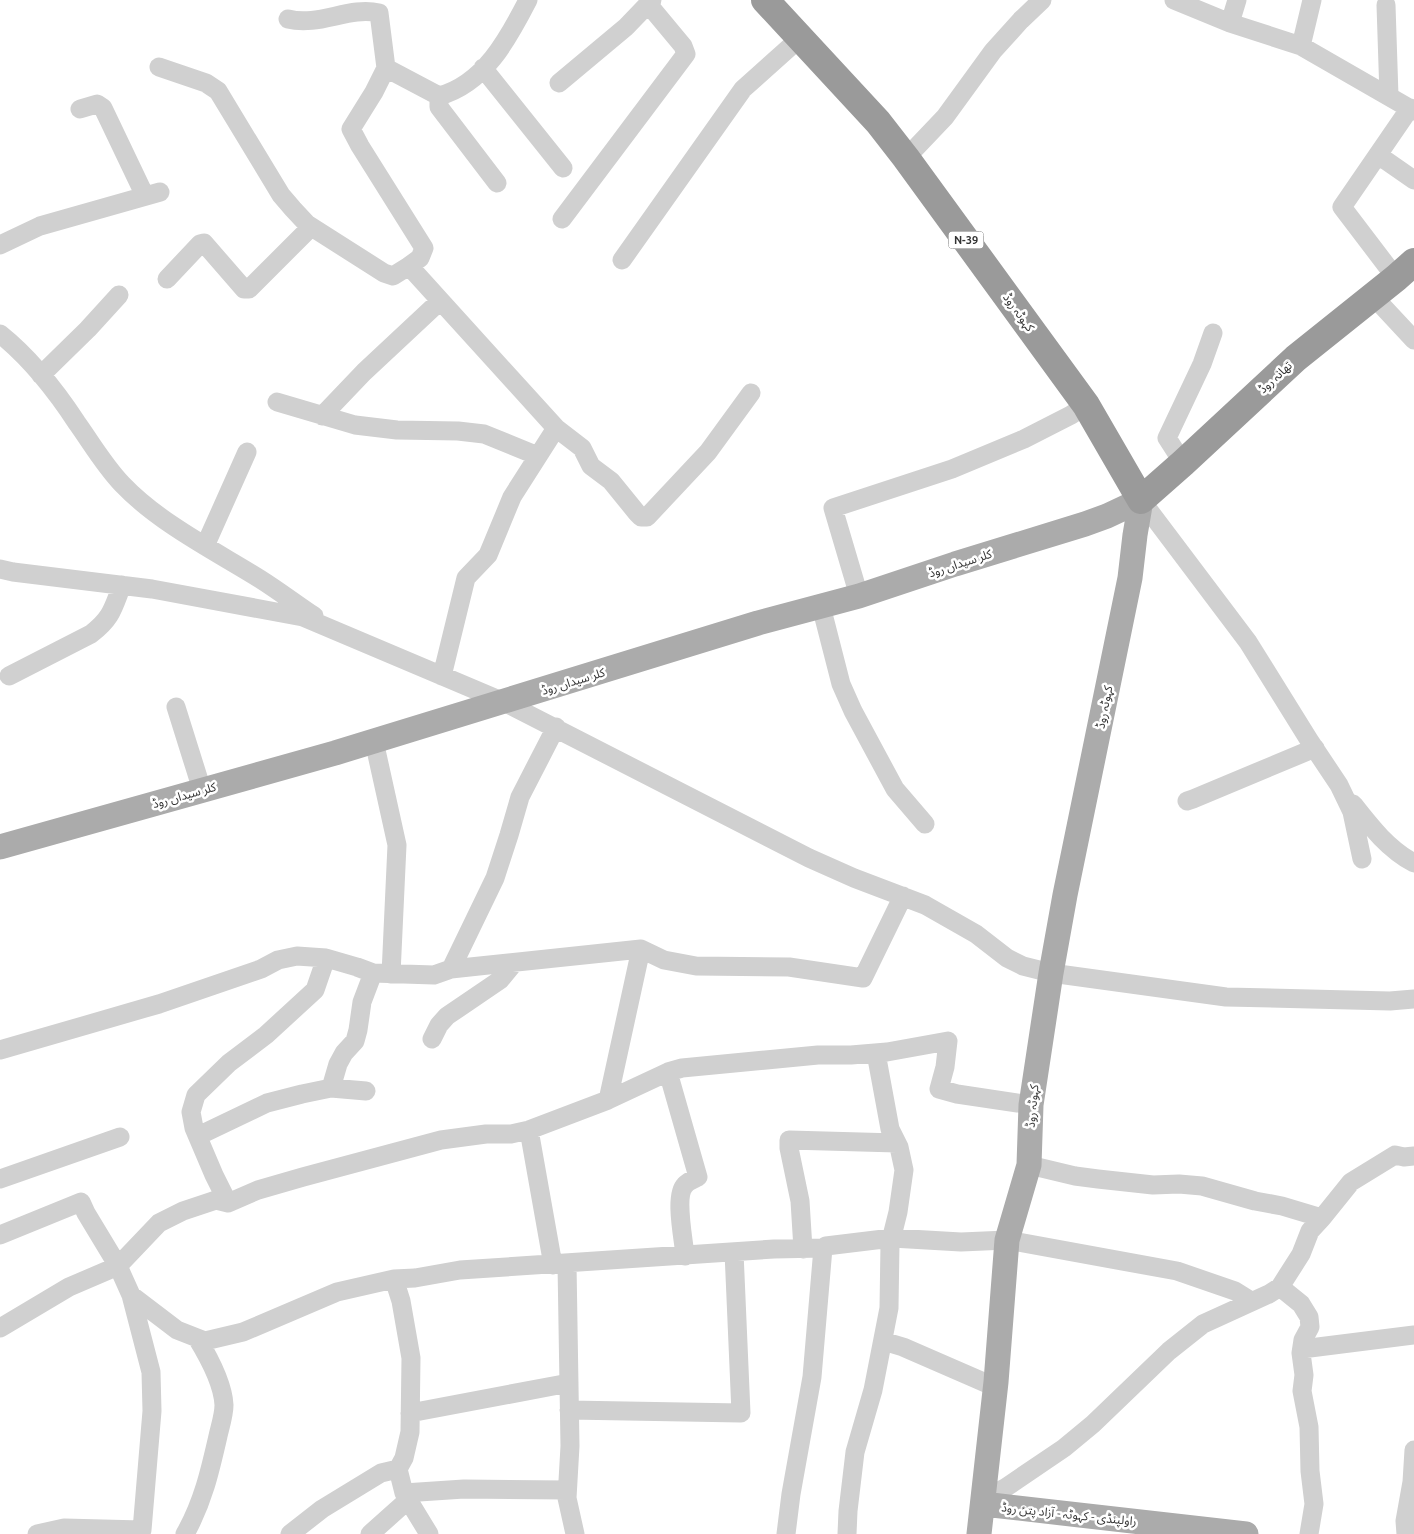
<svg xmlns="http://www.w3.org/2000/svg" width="1414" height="1534" font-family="Ubuntu,'Noto Sans Arabic',sans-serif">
<rect width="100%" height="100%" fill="#fff"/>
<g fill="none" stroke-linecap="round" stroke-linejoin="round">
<path stroke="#d0d0d0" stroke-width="19" d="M1174,0L1230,23L1301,46L1414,111
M1386,5L1389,96
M288,19C319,27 349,6 379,13L386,68
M1230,23L1237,0
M1301,46L1312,0
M159,67L206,83L218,91L281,195L293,209L307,224L384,273L393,276L409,266
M483,68L563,168
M559,83L626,27L652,0
M439,96V107L497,183
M80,109L97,104L103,108L145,196
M1378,155L1414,180
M906,158L945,117L993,51L1021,20L1042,0
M562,219L686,54L683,46L648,4
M0,245L40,226L160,192
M622,260L743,89L800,38
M1396,278L1342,207L1410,108
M167,279L200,244L204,243L244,289H249L311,227
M1373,296L1414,340
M0,334C30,358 56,391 77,423C92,444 104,465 122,484C159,523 215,551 260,579C279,591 296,604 314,616
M41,375L88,329L119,295
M277,402L355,425L397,430L458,431L484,434L538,456
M322,416L364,372L440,301
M556,428L582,448L591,466L611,481L637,513L641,517H647L708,452L751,393
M1183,463L1167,438L1202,364L1213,333
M1141,500L1248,642L1309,740L1339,785L1352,812L1362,859
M205,546L247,452
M0,569L13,572L152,589L303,617L504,702L809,858L854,878L925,905L976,934L1007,958L1023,966L1051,973L1226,997L1390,1001L1414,999
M859,596L833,508L952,469L1024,439L1071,415L1086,405
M821,606L841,684L853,711L895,789L925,824
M9,676L91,634C112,618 113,608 122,585
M442,676L466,578L488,555L512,497L556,428L409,266L420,258L424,248L360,146L351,129L374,92L386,68L439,96C484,84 508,39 528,0
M176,707L202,790
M374,741L397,845L391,974
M1187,801L1193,799L1315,748
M1353,804C1371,827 1388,849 1414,863
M451,969L641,949L664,960L696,966L789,967L863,978L903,896
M432,1039L439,1025L447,1016L500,980L514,963
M0,1050L159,1004L261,969L278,960L297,956L326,958
M668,1072L698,1177C694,1179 688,1181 685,1185C674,1196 684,1241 685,1256
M331,1088L338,1064L344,1053L355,1041L358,1030L362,1002L373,973
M608,1100L641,949
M529,1130L553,1265
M198,1136L267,1103L302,1094L331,1088L366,1091
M0,1179L120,1137
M228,1203L258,1190L303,1177L441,1140L486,1134H511L529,1130L608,1100L668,1072L682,1068L818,1055H851L887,1052L948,1041L945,1067L939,1089L957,1094L1031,1105
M1322,1218L1351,1182L1395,1155L1404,1157L1414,1156
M0,1235L81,1202L86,1213L118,1266L159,1223L183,1211L216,1200L228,1203L214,1175L194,1128L191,1112L196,1095L229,1063L266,1035L315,990L326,958L357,967L373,973L434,975L451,969L495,878L509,835L520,797L556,727
M803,1249L800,1201L789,1148V1140L897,1143
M567,1264L570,1446L567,1498L575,1534
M394,1279L401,1301L411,1358L410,1432L404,1458L398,1469L404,1493L429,1534
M1280,1287L1301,1304L1309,1317L1310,1327L1303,1340L1301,1353L1304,1375L1302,1391L1309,1427L1310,1471L1314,1504L1309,1534
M0,1328L69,1287L118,1266L131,1295L177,1330L205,1341L243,1332L337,1292L394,1279L415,1278L460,1270L774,1249L823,1248L826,1246L892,1238L961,1242L1007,1240L1177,1271L1235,1291L1251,1301
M883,1341L903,1347L995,1387
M1302,1349L1414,1335
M569,1410L741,1413L734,1252
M410,1413L569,1383
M404,1493L464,1489L567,1490
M983,1499L1005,1488L1064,1448L1093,1424L1169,1351L1203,1324L1269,1294L1280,1287L1301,1254L1310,1231L1322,1218L1282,1206L1255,1201L1202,1186L1179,1184L1153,1185L1098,1179L1075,1176L1029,1165
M37,1534L64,1528L142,1530L152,1411L151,1372L131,1295
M185,1534C203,1502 210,1471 218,1436C220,1427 224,1415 224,1405C223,1383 208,1356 197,1338
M290,1534L322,1509L381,1473L398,1469
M370,1534L408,1500
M786,1534L791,1494L812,1377L823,1248
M847,1534L848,1511L855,1452L873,1390L889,1308L890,1244L898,1212L904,1170L899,1147L890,1129L876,1053
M1406,1534L1405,1521L1412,1482L1414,1450"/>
<path stroke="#ababab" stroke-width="25" d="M0,847L335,753L758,623L859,596L955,564L1085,524L1107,516L1141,500
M983,1504L1246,1534
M979,1534L996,1382L1007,1240L1029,1165L1031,1105L1051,973L1065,895L1130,578L1135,535L1141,500"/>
<path stroke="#9a9a9a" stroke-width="28" d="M765,0L878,122L906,158L1086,405L1141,500L1183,463L1296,358L1396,278L1414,262"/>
</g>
<g text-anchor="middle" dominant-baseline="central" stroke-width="5" stroke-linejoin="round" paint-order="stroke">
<rect fill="#fff" stroke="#707070" stroke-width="1" x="948.5" y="231.5" width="35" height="17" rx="4"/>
<g font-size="11" font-weight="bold" fill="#333">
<text x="966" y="240">N-39</text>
</g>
<g font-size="12" fill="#333" stroke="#fff">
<text transform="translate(1019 312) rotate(54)">کہوٹہ روڈ</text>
<text transform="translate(1275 377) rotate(-43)">تھانہ روڈ</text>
<text transform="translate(960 563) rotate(-18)">کلر سیداں روڈ</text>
<text transform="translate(573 681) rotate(-17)">کلر سیداں روڈ</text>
<text transform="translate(1104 707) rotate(-79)">کہوٹہ روڈ</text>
<text transform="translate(184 795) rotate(-16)">کلر سیداں روڈ</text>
<text transform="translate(1032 1106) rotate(-85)">کہوٹہ روڈ</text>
<text transform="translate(1069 1514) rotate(6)">راولپنڈی - کہوٹہ - آزاد پتن روڈ</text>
</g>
</g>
</svg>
